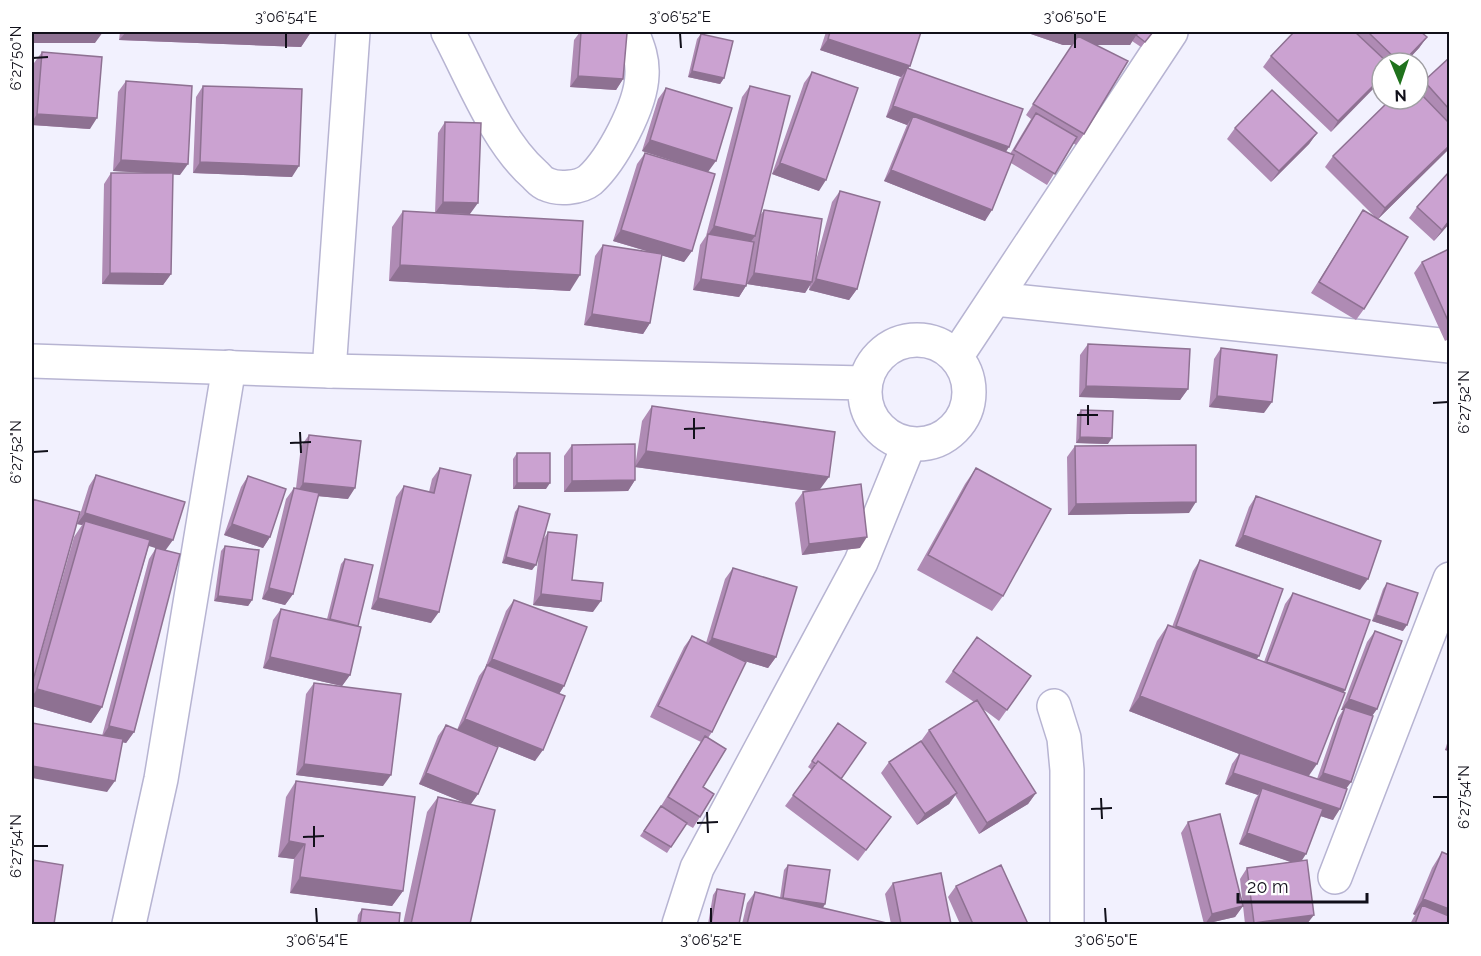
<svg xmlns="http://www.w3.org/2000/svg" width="1481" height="956" font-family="Raleway,sans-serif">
<rect width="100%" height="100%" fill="#f2f1fe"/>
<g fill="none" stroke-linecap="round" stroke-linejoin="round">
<defs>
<path id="street" d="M448,32C472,77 497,142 535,175C538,178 542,183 546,184C558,190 580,188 590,180C612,160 641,106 642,75C643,59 638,47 632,32
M995,299L1450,346
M329,371L353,32
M1054,706L1064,738L1067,770V924
M1335,877L1450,579
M129,924L161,779L229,367
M679,924L697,868L861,562L909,444"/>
<path id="secondary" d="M865 392a52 52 0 1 1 104 0a52 52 0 1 1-104 0Z
M956,357L1171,32
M32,361L329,371L865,383"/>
</defs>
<use href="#street" stroke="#b7b4d2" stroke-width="36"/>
<use href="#secondary" stroke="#b7b4d2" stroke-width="36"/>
<use href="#street" stroke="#fff" stroke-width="33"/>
<use href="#secondary" stroke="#fff" stroke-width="33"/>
</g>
<path fill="#af8bb4" d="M120,32H311L301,47L119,40Z
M580,32H612L623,79L616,90L570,87L574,40Z
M826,32H921L908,69L1009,147L1006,152L1010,154L1031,119L1026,115L1072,45H1063L1025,32H1153L1141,47L1132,41L1130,45H1096L1084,134L1076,145L1073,143L1047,185L1011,163L985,221L884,181L907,125L886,117L899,79L901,77L820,50Z
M1294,32H1421L1427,37L1419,48L1405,63H1382L1331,132L1263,67L1271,56Z
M701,34L724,78L720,84L688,77L697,39Z
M42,52L90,129L32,125V97L34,63Z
M1449,58V149L1378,219L1364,309L1356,320L1311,293L1363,210L1375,217L1325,167L1333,156L1418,99V89L1424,81Z
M812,72L819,191L772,174L804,83Z
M126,81L180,175L173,174L171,274L163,285L102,284L104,184L111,173H156L113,171L118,92Z
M203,86L292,177L193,173L196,97Z
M750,86L759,217L764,210L814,268L832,202L840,191L857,289L849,300L809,290L810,285L805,293L747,284L739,297L693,290L700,245L706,236L742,97Z
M666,88L708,172L642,151L658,99Z
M445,122L470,214L439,213L570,291L389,281L392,227L403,211L435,213L438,133Z
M1235,128L1317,133L1309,144L1271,182L1227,139Z
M645,153L692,251L684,262L661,255L650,323L643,334L584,325L595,256L603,245L653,253L613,241L637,164Z
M1417,207L1449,224L1434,241L1409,218Z
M1449,249V339L1445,341L1414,273L1422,262Z
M1088,344L1188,389L1180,400L1079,397L1080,355Z
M1221,348L1264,413L1209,407L1214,359Z
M652,406L820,490L860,548L802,555L795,503L803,492L809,491L635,467L642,421Z
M1081,410L1108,444L1076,443L1077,416Z
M309,435L348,499L318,496L293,594L285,605L262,599L286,499L294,488H296L301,446Z
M572,445L635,480L628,491L564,492V456Z
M1075,446L1189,513L1068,515L1067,457Z
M517,453L546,489H513V459Z
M440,468L431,623L371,609L396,497L404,486L429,492L432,479Z
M976,468L1003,596L992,611L917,570L965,484Z
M96,475L166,550L134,732L126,743L122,742L107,792L102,736L149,559L156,548L160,549L149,545L102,707L91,723L32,706V685L74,537L82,525L77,524L89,486Z
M248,476L270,537L263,548L224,535L241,487Z
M1256,496L1360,590L1235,546L1249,507Z
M519,506L543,540L548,532L572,580L593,612L533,605L539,553L532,570L502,563L515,512Z
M225,546L252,600L248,606L214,601L221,551Z
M345,559L358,626L350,675L342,686L263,668L273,620L281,609L327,619L341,564Z
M1200,560L1257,659L1264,662L1285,604L1293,593L1345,690L1308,776L1317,779L1338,718L1343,710H1341L1367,642L1375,631L1377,709L1372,716L1351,782L1346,788L1333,820L1320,816L1301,861L1307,924H1245L1240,879L1247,868L1291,862L1239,844L1255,799L1258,795L1225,784L1232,764L1239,754L1129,711L1157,641L1168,625L1172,627L1193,571Z
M733,568L776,657L768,668L741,660L712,732L708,738L700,817L693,828L686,824L667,853L640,836L661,806L701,742L650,717L684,647L692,636L706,643L725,579Z
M1387,583L1403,631L1372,621L1383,589Z
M514,600L564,686L559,694L535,761L457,730L478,794L471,804L470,924H403L427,812L438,797L465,803L419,784L438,736L446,725L457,730L479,676L485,668L506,611Z
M977,637L1031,676L999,721L983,709L1036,793L1028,804L979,834L955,795L949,804L917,825L881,773L889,762L921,741L929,730L974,702L945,682Z
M314,683L383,786L296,775L306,694Z
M838,723L841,779L891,817L858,861L785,806L812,770L808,767Z
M1449,737V751L1445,750Z
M296,781L403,891L392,906L290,893L294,859L278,857L286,797Z
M1188,822L1243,906L1235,917L1204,924L1181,833Z
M1442,852L1449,924H1410L1415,915L1413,914L1432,868Z
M788,865L825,904L823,908L887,924H742L747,903L755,892L780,898L784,870Z
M893,883L951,924H891L885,894Z
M956,886L1028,924H960L948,897Z
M717,889L739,924H708L713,895Z
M362,909L399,924H357L358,915Z"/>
<path fill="#8e7192" d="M32,32H103L95,43H32Z
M126,32H311L301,47L119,40Z
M716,32H729L727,34Z
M1025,32H1063L1137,34L1130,45H1063Z
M1427,37L1419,48L1405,63H1402Z
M828,39L910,66L901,77L820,50Z
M692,71L724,78L720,84L688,77Z
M578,76L623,79L616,90L570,87Z
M1382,77V80L1331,132L1338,121Z
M893,106L1009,147L1001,158L913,116L907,125L886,117Z
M37,114L97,118L90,129L32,125V122Z
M1317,133L1309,144L1271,182L1279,171Z
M650,140L716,161L708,172L642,151Z
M1449,146V149L1378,219L1385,208Z
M121,160L188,164L180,175L113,171Z
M200,162L299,166L292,177L193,173Z
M780,163L826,180L819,191L772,174Z
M891,170L992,210L985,221L884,181Z
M443,202L478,203L470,214L435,213Z
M1449,221V224L1434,241L1442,230Z
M714,226L755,236L747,247L708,235Z
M621,230L692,251L684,262L613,241Z
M400,265L580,275L570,291L389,281Z
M110,273L171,274L163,285L102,284Z
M754,273L812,282L805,293L747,284Z
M701,279L746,286L739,297L693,290Z
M816,279L857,289L849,300L809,290Z
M592,314L650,323L643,334L584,325Z
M1086,386L1188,389L1180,400L1079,397Z
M1217,396L1272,402L1264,413L1209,407Z
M1080,437L1112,438L1108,444L1076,443Z
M646,451L829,477L818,492L635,467Z
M635,480L628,491L564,492L572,481Z
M303,483L355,488L348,499L296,494Z
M517,483H550L546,489H513Z
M1196,502L1189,513L1068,515L1076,504Z
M85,513L173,540L165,551L84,526L85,521L82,525L77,524Z
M232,524L270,537L263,548L224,535Z
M1243,535L1368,579L1360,590L1235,546Z
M867,537L860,548L802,555L809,544Z
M506,557L536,565L532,570L502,563Z
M269,588L293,594L285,605L262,599Z
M541,594L601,601L593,612L533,605Z
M218,596L252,600L248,606L214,601Z
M378,598L439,612L431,623L371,609Z
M1376,615L1407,625L1403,631L1372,621Z
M1176,626L1259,656L1251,667L1169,637Z
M712,638L776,657L768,668L704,649Z
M270,657L350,675L342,686L263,668Z
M492,659L564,686L557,697L486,667Z
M1267,662L1345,690L1337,701Z
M37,689L102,707L91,723L32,706V697Z
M1140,696L1317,764L1306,780L1129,711Z
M1349,699L1377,709L1369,720L1345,707L1343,710H1341Z
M465,719L543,750L535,761L457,730Z
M109,726L134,732L126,743L102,737Z
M1449,744V751L1445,750Z
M304,764L391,775L383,786L296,775Z
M32,766L115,781L107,792L32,778Z
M426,773L478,794L470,805L419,784Z
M1233,773L1340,809L1333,820L1260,796L1262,788L1258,795L1225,784Z
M1323,773L1351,782L1343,793L1315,784Z
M957,793L949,804L917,825L925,814Z
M1036,793L1028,804L979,834L987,823Z
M1247,833L1306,854L1299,865L1239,844Z
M289,841L305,844L294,859L278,857Z
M300,877L403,891L392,906L290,893Z
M783,899L825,904L821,910Z
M1423,899L1449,909V924L1422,905L1415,915L1413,914Z
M1243,906L1235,917L1205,924L1212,914Z
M1314,915L1307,924H1253L1254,923Z"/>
<path fill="#cba2d1" stroke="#8e7192" stroke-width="1.5" d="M581,32L627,33L623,79L578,76Z
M830,32H921L910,66L828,39Z
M1063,32H1133L1137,34H1071Z
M1133,32H1153L1145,42L1136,35L1137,34Z
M1294,32H1355L1388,63H1382V77L1338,121L1271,56Z
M1368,32H1421L1427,37L1402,63H1400Z
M701,34L733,41L724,78L692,71Z
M1078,36L1128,61L1084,134L1033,104Z
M42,52L102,57L97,118L37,114Z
M1449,58V109L1424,81Z
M907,68L1023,109L1009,147L893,106Z
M812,72L858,88L826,180L780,163Z
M126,81L192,86L188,164L121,160Z
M203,86L302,89L299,166L200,162Z
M750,86L790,96L755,236L714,226Z
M666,88L732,108L716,161L650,140Z
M1272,90L1317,133L1279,171L1235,128Z
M1418,91L1449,123V146L1385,208L1333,156L1391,99H1418Z
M1036,113L1077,137L1055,174L1014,150Z
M913,116L1014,155L992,210L891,170Z
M445,122L481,123L478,203L443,202Z
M645,153L715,174L692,251L621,230Z
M1449,172V221L1442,230L1417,207Z
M111,173H173L171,274L110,273Z
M840,191L880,202L857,289L816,279Z
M764,210L822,219L812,282L754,273Z
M1363,210L1408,237L1364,309L1319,282Z
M403,211L583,221L580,275L400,265Z
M708,234L754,242L746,286L701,279Z
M603,245L662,254L650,323L592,314Z
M1449,249V323L1422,262Z
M1088,344L1190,349L1188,389L1086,386Z
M1221,348L1277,355L1272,402L1217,396Z
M652,406L835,432L829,477L646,451Z
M1081,410L1113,411L1112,438L1080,437Z
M309,435L361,441L355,488L303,483Z
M635,444V480L572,481V445Z
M1196,445V502L1076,504L1075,446Z
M517,453H550V483H517Z
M440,468L471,475L439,612L378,598L404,486L434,493Z
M976,468L1051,509L1003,596L928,555Z
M96,475L185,502L173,540L85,513Z
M248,476L286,489L270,537L232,524Z
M861,484L867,537L809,544L803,492Z
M294,488L319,493L293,594L269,588Z
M1256,496L1381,541L1368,579L1243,535Z
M32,499L80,512L32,684Z
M519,506L550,514L536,565L506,557Z
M85,521L150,540L102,707L37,689Z
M548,532L577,535L572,580L603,583L601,601L541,594Z
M225,546L259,550L252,600L218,596Z
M156,548L180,554L134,732L109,726Z
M345,559L373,565L358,626L330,619Z
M1200,560L1283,589L1259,656L1176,626Z
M733,568L797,587L776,657L712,638Z
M1387,583L1418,593L1407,625L1376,615Z
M1293,593L1370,620L1345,690L1267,662Z
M514,600L587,627L564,686L492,659Z
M281,609L361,627L350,675L270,657Z
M1168,625L1345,693L1317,764L1140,696Z
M1375,631L1402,641L1377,709L1349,699Z
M692,636L746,662L712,732L658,706Z
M977,637L1031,676L1007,710L953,671Z
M487,665L565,696L543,750L465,719Z
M314,683L401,694L391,775L304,764Z
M977,700L1036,793L987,823L929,730Z
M1345,707L1373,716L1351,782L1323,773Z
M32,723L123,739L115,781L32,766Z
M838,723L866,743L841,779L818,761L816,764L812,761Z
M446,725L498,747L478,794L426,773Z
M705,736L726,749L703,787L714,794L700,817L668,797Z
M921,741L957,793L925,814L889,762Z
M1240,753L1347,789L1340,809L1233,773Z
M818,761L891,817L866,850L793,795Z
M296,781L415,797L403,891L300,877L305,844L289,841Z
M1262,788L1323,809L1306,854L1247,833Z
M438,797L495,810L470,924H411Z
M661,806L687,823L671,847L644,831Z
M1220,814L1243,906L1212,914L1188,822Z
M1442,852L1449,855V909L1423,899Z
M32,860L63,865L54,924H32Z
M1307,860L1314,915L1254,923L1247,868Z
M788,865L830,870L825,904L783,898Z
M1001,865L1028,924H973L956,886Z
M941,873L951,924H901L893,883Z
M717,889L745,894L739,924H711Z
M755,892L887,923V924H747Z
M1422,905L1449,916V924H1415Z
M362,909L400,913L399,924H360Z"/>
<path fill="none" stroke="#11101a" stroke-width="2" d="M286,33V48M680,33L681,48M1075,33V48M33,58L48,57M1433,403L1448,402M1088,405V425M1077,415H1098M694,418V439M684,429L705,428M300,432L301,453M290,443L311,442M33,452L48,451M1433,797H1448M1101,798L1102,819M1091,809L1112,808M707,812L708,833M697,823L718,822M314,826V847M303,837L324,836M33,846H48M316,908L317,923M711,908V923M1105,908L1106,923"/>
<rect width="1481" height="956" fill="none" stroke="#ffffff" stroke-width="66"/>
<g transform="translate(1400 81) rotate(178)"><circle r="28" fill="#ffffff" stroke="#a09fa3" stroke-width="1.5"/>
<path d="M0-4.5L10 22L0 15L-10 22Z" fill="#1f721c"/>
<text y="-9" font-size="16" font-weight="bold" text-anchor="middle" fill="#11101a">N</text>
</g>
<path d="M1238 893v9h129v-9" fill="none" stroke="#11101a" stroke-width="3"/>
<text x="1247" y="893" font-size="18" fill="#11101a" stroke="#ffffff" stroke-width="4.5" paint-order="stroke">20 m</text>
<rect x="33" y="33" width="1415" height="890" fill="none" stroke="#11101a" stroke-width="2"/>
<g font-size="15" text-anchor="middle" fill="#11101a">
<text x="286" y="22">3°06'54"E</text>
<text x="680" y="22">3°06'52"E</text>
<text x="1075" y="22">3°06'50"E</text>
<text transform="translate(16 58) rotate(-90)" y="5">6°27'50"N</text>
<text transform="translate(1464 402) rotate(-90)" y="5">6°27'52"N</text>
<text transform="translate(16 452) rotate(-90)" y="5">6°27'52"N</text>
<text transform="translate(1464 797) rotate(-90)" y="5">6°27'54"N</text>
<text transform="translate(16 846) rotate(-90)" y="5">6°27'54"N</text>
<text x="317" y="945">3°06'54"E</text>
<text x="711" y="945">3°06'52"E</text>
<text x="1106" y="945">3°06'50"E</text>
</g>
</svg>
